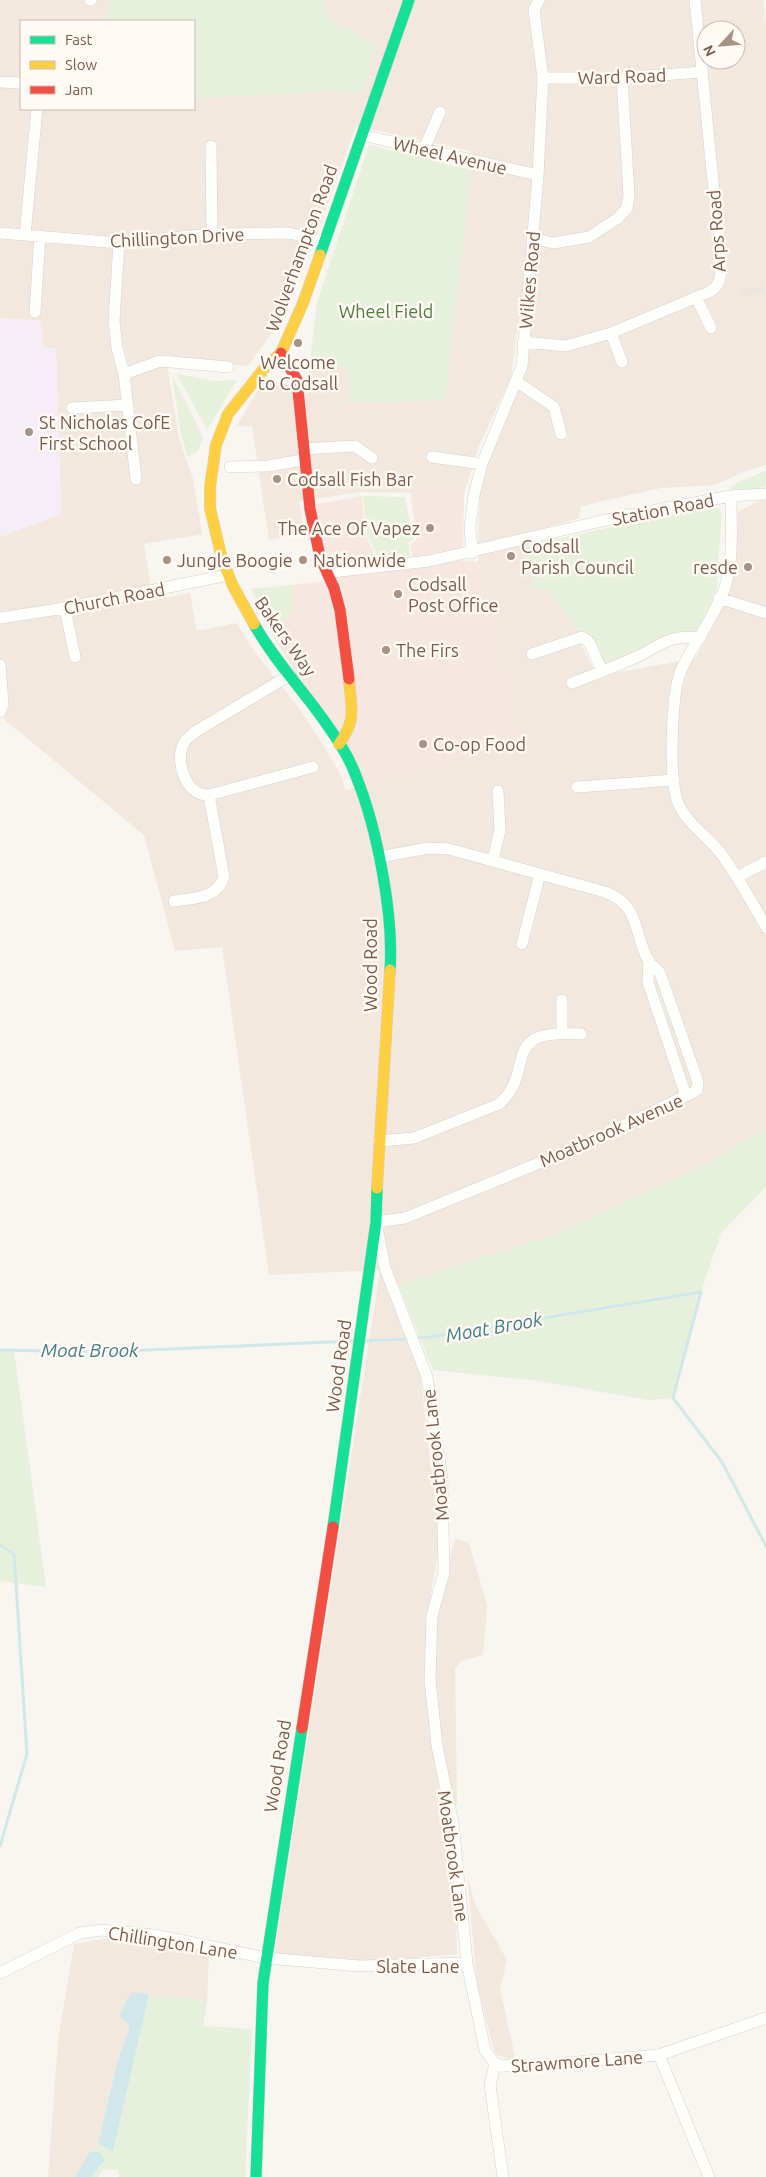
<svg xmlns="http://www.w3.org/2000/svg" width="766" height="2177" font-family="Ubuntu,sans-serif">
<rect width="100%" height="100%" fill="#f9f5f0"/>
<path fill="#f2e8de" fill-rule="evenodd" d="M0,0H108L106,21H21V109H194V98L334,92L363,93L376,45L330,19L324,0H763L766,27V465L748,470L714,485L661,488L581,506L579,518L525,534L533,589H546L576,627L580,635V642L597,676L696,658L729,594L737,552L738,512L766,497V1128L712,1161L555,1234L393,1286L392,1300L420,1375L440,1541L429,1605L426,1695L456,1913L457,1954L364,1963L274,1956L380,1270L269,1275L222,947L175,951L144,835L5,720L0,709V537L61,514L56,349L44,348L41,321L0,318ZM706,30H736V60H706ZM356,126L473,152L445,400L349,402L347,368L310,361L308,382L260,386L236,427L252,426L269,540L305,533L299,501L363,492L464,493L479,446L511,377L518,322L530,323L480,490L478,537V562L488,631L519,743L472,752L346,790L340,773L318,737L298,707L252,648L237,623L197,631L190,593L153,600L144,544L202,534L193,479L179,438L166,358L248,366L275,328L310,253Z
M455,1538L469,1543L487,1605L483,1655L461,1661L455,1668L457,1805L452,1803L433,1677L436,1620Z
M467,1875L476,1906L507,1960L500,1989L516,2061L495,2054L477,1984Z
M107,1938L209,1950L207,2001L134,1992L130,2026L118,2060L98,2143L75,2177H48L58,2040L74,1944Z"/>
<path fill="#f6e8e1" d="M410,492L464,493L463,560L478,562L488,631L519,743L472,752L364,785L272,634L292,612V585L330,581L312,505L362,496L365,533L377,561L412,558L411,544L417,539Z"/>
<path fill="#ede5e0" d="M766,287V293L742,296L741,289Z"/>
<path fill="#f6eef6" d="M0,318L41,321L44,348L56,349L61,514L0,537Z"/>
<path fill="#e7f0db" d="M108,0H324L330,19L376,45L363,93L334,92L194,98V21H106Z
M369,145L472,170L445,400L349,403L347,368L310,361L317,302Z
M177,374L214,381L237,380L207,430Z
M172,375L203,437L198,451L188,457L181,434Z
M766,471V487L731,491L730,488L738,482Z
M363,496L405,497L413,540L408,542L410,556L379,559L367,534Z
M718,508L722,512L716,596L696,635L602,664L586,634L579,632L546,589H533L526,546L673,513Z
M292,585V612L272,634L251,589Z
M766,1128V1187L721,1233L701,1292L673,1398L648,1400L538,1381L433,1370L398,1284L555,1234L712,1161Z
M0,1350H14L46,1587L0,1581Z
M149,1994L207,2001L203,2026L252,2029L245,2177H119L118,2170L103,2169L98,2177H91L104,2159L99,2152H90L98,2143L113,2152Z"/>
<path fill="#d0e8ea" d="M133,1992L149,1994L113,2152L98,2143L118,2060L130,2026L120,2015L128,1997Z
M90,2152H99L105,2159L91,2177H75Z"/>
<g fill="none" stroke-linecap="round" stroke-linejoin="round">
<path stroke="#d0e8ea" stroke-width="3" d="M415,1338L430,1337L701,1292L673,1398L722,1462L766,1546
M362,1341L409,1339
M0,1350L100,1352L354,1341
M0,1545L14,1554L27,1754L0,1846"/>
<defs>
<path id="street" d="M90,0H91
M543,78H622L701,72
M0,82L21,83
M362,135L538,175
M211,146L212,234
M424,149L440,112
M0,233L119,243L212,234L289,233L324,241
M25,235L37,109
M532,238L553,243L589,237L618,218L627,208L629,196L622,78
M119,243L114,321L117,348L124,374L136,479
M696,297L711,328
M35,312L40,236
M611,333L622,362
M523,342L566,346L611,333L709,292C722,285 721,274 721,261L695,0
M124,374L160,361L228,367
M516,381L554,407L561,434
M72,408L128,405
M303,449L355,446L372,458
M432,457L482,464
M230,467L268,466L303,460
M731,496C731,525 734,559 725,587C715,616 696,640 682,668C671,690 669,776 677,800C685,823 708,836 722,855C739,878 752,903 766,927
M472,553L470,527L474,495L482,464L522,366L538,175L543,78L534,10L539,0
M325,570L332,572L429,561L619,517L731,496L766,494
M719,598L766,613
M65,608L75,657
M0,618L65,608L228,575
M532,654L582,637L589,642L602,671
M0,665L3,704L0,712
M572,683C593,675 614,667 634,658C661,646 667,634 700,638
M577,787L674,780
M209,795L313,767
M379,857L429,848L449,849L605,892C641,905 633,934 649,962C652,966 657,969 660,973L698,1082L697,1090L694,1092L583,1145L405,1218L376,1222L385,1268L427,1377L442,1478L444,1572L432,1616L430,1680L437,1746L453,1823L467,1963L485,2050L495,2064
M493,860L500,830L498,791
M737,877L766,862
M174,901C193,898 217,899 224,877L209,795C186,797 174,760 184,743C186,738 191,736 195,732L290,675
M522,944L540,874
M649,960L648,982L686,1096
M562,1000V1033
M379,1141L414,1138L499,1104C538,1070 496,1028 581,1034
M0,1973L80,1933L101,1930L155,1935L266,1958L360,1966L467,1963
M659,2055L709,2177
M495,2064L517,2067L659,2055L766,2018
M495,2064L490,2085L503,2177"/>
<path id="fast" d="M320,255L409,0
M254,624C275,662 306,693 330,729C340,743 350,760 356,776C377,828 394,915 390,970
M333,1527L376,1222L377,1188
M256,2177L263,1983L302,1728"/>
<path id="slow" d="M254,624L233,586L222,559L210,508V487L216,445L228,414L266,366L281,353L303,303L320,255
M339,744C357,720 351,708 349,679
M377,1188L390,970"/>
<path id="jam" d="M281,353L297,380L310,509L320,557L334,588L340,610L349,679
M302,1728L333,1527"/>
</defs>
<use href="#street" stroke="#d7d1cb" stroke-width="12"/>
<use href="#fast" stroke="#d9d2cb" stroke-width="12"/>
<use href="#slow" stroke="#d9d2cb" stroke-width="12"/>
<use href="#jam" stroke="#d9d2cb" stroke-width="12"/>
<use href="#street" stroke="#fefefd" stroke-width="11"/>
<use href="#fast" stroke="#16e098" stroke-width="11"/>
<use href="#slow" stroke="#ffcf43" stroke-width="11"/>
<use href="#jam" stroke="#f24e42" stroke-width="11"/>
</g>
<g fill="#a69286" stroke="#fffaf3" stroke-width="2">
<circle cx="298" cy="343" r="5"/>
<circle cx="29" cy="432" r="5"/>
<circle cx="277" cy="479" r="5"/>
<circle cx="430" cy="528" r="5"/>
<circle cx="511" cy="556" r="5"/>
<circle cx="167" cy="560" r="5"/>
<circle cx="303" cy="560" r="5"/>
<circle cx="748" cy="567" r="5"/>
<circle cx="398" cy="594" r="5"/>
<circle cx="386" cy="650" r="5"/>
<circle cx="423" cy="744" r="5"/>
</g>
<g text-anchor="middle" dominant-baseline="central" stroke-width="5" stroke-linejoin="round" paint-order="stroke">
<g font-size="18" fill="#7a5c4d" stroke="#fffaf3">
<text transform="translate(622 76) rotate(-2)">Ward Road</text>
<text transform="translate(450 155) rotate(13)">Wheel Avenue</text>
<text transform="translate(716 231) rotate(-94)">Arps Road</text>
<text transform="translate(177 237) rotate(-3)">Chillington Drive</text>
<text transform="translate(301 248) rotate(-70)">Wolverhampton Road</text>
<text transform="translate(529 280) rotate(-85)">Wilkes Road</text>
<text transform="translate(663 509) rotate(-11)">Station Road</text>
<text transform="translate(114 598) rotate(-11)">Church Road</text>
<text transform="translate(286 636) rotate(55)">Bakers Way</text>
<text transform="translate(370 965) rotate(-90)">Wood Road</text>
<text transform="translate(611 1130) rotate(-24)">Moatbrook Avenue</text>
<text transform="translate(338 1366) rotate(-82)">Wood Road</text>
<text transform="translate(435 1455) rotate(-96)">Moatbrook Lane</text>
<text transform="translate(277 1766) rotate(-81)">Wood Road</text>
<text transform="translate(454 1856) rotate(82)">Moatbrook Lane</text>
<text transform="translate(173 1942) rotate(9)">Chillington Lane</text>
<text x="418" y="1966">Slate Lane</text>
<text transform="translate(577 2061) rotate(-4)">Strawmore Lane</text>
</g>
<g font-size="18" fill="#537a41" stroke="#fffaf3">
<text x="386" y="311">Wheel Field</text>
</g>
<g font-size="18" fill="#7a5c4d" stroke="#fffaf3" text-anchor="start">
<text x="298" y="362" text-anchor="middle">Welcome<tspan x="298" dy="21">to Codsall</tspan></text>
<text x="39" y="422">St Nicholas CofE<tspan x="39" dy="21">First School</tspan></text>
<text x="287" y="479">Codsall Fish Bar</text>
<text x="420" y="528" text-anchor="end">The Ace Of Vapez</text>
<text x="521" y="546">Codsall<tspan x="521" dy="21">Parish Council</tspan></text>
<text x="177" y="560">Jungle Boogie</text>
<text x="313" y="560">Nationwide</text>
<text x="738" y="567" text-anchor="end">resde</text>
<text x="408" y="584">Codsall<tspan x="408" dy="21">Post Office</tspan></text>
<text x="396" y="650">The Firs</text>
<text x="433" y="744">Co-op Food</text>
</g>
<g font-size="19" font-style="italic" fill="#437c86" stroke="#fffaf3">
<text transform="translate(494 1327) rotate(-10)">Moat Brook</text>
<text x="90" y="1350">Moat Brook</text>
</g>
</g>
<rect x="20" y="20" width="175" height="90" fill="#fffaf3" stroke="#cabbb1"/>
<rect x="30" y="36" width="25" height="8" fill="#16e098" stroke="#cabbb1"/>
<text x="65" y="45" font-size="15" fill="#7a5c4d">Fast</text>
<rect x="30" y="61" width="25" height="8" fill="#ffcf43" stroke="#cabbb1"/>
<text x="65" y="70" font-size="15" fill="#7a5c4d">Slow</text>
<rect x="30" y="86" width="25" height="8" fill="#f24e42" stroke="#cabbb1"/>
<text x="65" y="95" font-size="15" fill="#7a5c4d">Jam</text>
<g transform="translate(721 45) rotate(244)"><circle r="24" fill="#fffaf3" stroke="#cabbb1"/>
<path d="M0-4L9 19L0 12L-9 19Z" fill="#a69286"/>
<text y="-8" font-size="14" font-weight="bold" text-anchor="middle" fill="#7a5c4d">N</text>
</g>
</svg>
